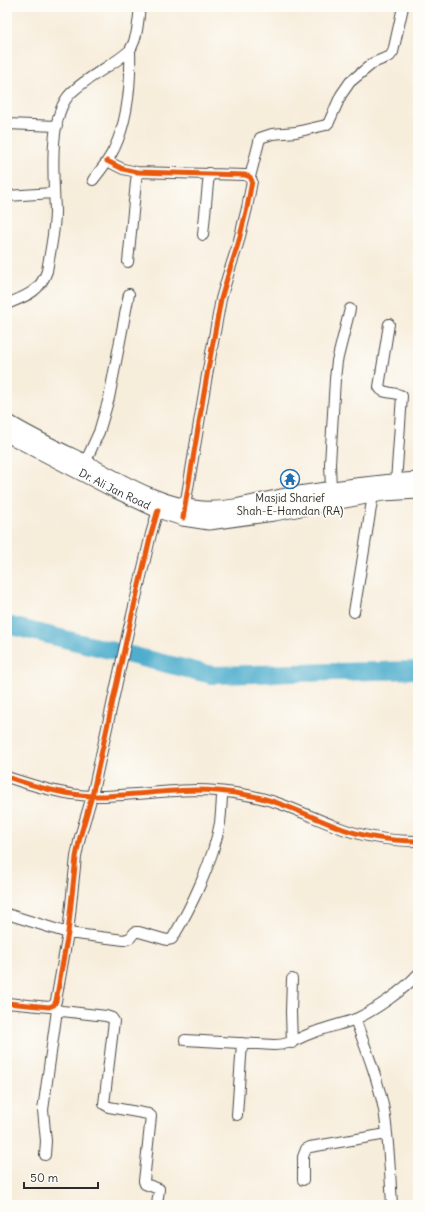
<svg xmlns="http://www.w3.org/2000/svg" width="425" height="1212" font-family="Delius,sans-serif">
<rect width="100%" height="100%" fill="#fdfcf7"/>
<filter id="ink" filterUnits="userSpaceOnUse"><feTurbulence type="fractalNoise" baseFrequency=".025" numOctaves="2"/><feDisplacementMap in="SourceGraphic" scale="8" xChannelSelector="R" yChannelSelector="G"/><feConvolveMatrix kernelMatrix="1 2 1 2 8 2 1 2 1" color-interpolation-filters="sRGB"/></filter>
<filter id="wash" filterUnits="userSpaceOnUse"><feTurbulence type="fractalNoise" baseFrequency=".012" numOctaves="4" result="noise"/><feDisplacementMap in="SourceGraphic" scale="16" xChannelSelector="R" yChannelSelector="G"/><feGaussianBlur stdDeviation="0.9" result="paint"/><feColorMatrix in="noise" values="0 0 0 0 0 0 0 0 0 0 0 0 0 0 0 0 0 1.4 0 .05"/><feComposite in="paint" operator="in"/></filter>
<g filter="url(#wash)">
<rect width="100%" height="100%" fill="#f7eddb"/>
<g fill="none" stroke-linecap="round" stroke-linejoin="round">
<path stroke="#4faecd" stroke-width="18" d="M7,625L212,675L418,670"/>
</g>
</g>
<g filter="url(#ink)">
<g fill="none" stroke-linecap="round" stroke-linejoin="round">
<defs>
<path id="street" d="M7,124L57,126
M107,161L123,169L137,172L245,175L250,177L252,181L247,208L238,244L228,275L221,299L207,375L184,512
M250,177L260,138L272,134L296,132L326,125L329,122L341,95L350,82L373,63L390,56L393,52L403,7
M93,180C101,170 109,160 114,149C128,120 131,81 130,50
M7,196L53,193
M203,235L209,173
M128,262L137,172
M7,304C26,296 40,292 47,271C50,252 55,231 55,211C54,180 47,117 71,93C89,75 113,66 130,50C138,37 138,21 140,7
M389,324L379,387C383,395 395,391 402,396L396,482
M85,463L99,432L109,398L129,294
M331,489L330,464L335,379L337,361L350,309
M354,612L373,495
M7,777C34,786 63,795 93,796C127,796 161,791 195,790C212,790 230,792 247,795C278,800 306,815 335,826C362,837 389,841 418,841
M7,914L68,933L124,940L130,938L135,932H139L167,940L172,939C192,906 213,861 220,823C221,813 222,802 222,792
M292,979L291,1012L292,1043
M7,1003L49,1007L54,1005L56,1001L68,933L76,857L80,837L92,796L128,632L151,534L158,510
M52,1006L55,1009L62,1011L106,1016L112,1018L114,1021L104,1104L109,1107L148,1114L151,1116L144,1181L145,1184L159,1189L157,1205
M355,1019C366,1049 378,1079 384,1110C389,1141 390,1173 392,1205
M185,1040L274,1045C291,1045 299,1037 315,1032C328,1027 342,1024 356,1019C375,1010 404,990 418,974
M237,1115L242,1043
M45,1155L46,1141L43,1110L57,1010
M303,1180V1157L306,1149L310,1147L387,1134"/>
<g id="primary">
<path d="M7,422C31,437 57,449 82,461C120,481 159,506 202,509C230,511 259,501 286,496C330,489 373,483 418,480"/>
<path id="s1" d="M7,434L109,487L158,510L183,518L209,522L274,513L383,493L418,491"/>
</g>
</defs>
<use href="#street" stroke="#4a4845" stroke-width="12"/>
<use href="#primary" stroke="#4a4845" stroke-width="17"/>
<use href="#street" stroke="#fff" stroke-width="10"/>
<use href="#primary" stroke="#fff" stroke-width="15"/>
<defs>
<path id="cycleway" d="M107,161L123,169L137,172L245,175L250,177L252,181L247,208L238,244L228,275L221,299L207,375L183,518
M7,777C34,786 63,795 93,796C127,796 161,791 195,790C212,790 230,792 247,795C278,800 306,815 335,826C362,837 389,841 418,841
M7,1003L49,1007L54,1005L56,1001L68,933L76,857L80,837L92,796L128,632L151,534L158,510"/>
</defs>
<use href="#cycleway" stroke="#fdfcf7" stroke-width="8"/>
<use href="#cycleway" stroke="#e8590c" stroke-width="5"/>
</g>
</g>
<defs>
<symbol id="temple-ring" viewBox="-11 -11 22 22"><circle r="9.5" fill="#fdfcf7" stroke="#1f6fb2" stroke-width="1.5"/><path d="M0-6L5-2H3V0L6.5 2.5H4V6H1.5V3h-3V6H-4V2.5H-6.5L-3 0V-2H-5Z" fill="#1f6fb2"/></symbol>
</defs>
<g fill-rule="evenodd">
<use href="#temple-ring" x="279" y="468" width="22" height="22"/>
</g>
<g text-anchor="middle" dominant-baseline="central" stroke-width="3.5" stroke-linejoin="round" paint-order="stroke">
<g font-size="11" fill="#2b2b2b" stroke="#fdfcf7">
<text stroke="none"><textPath href="#s1" startOffset="121">Dr. Ali Jan Road</textPath></text>
</g>
<g font-size="11" fill="#2b2b2b" stroke="#fdfcf7">
<text x="290" y="498">Masjid Sharief<tspan x="290" dy="13">Shah-E-Hamdan (RA)</tspan></text>
</g>
</g>
<rect width="425" height="1212" fill="none" stroke="#fdfcf7" stroke-width="24"/>
<path d="M24 1182v6h74v-6" fill="none" stroke="#2b2b2b" stroke-width="2"/>
<text x="30" y="1182" font-size="12" fill="#2b2b2b" stroke="#fdfcf7" stroke-width="3" paint-order="stroke">50 m</text>
</svg>
